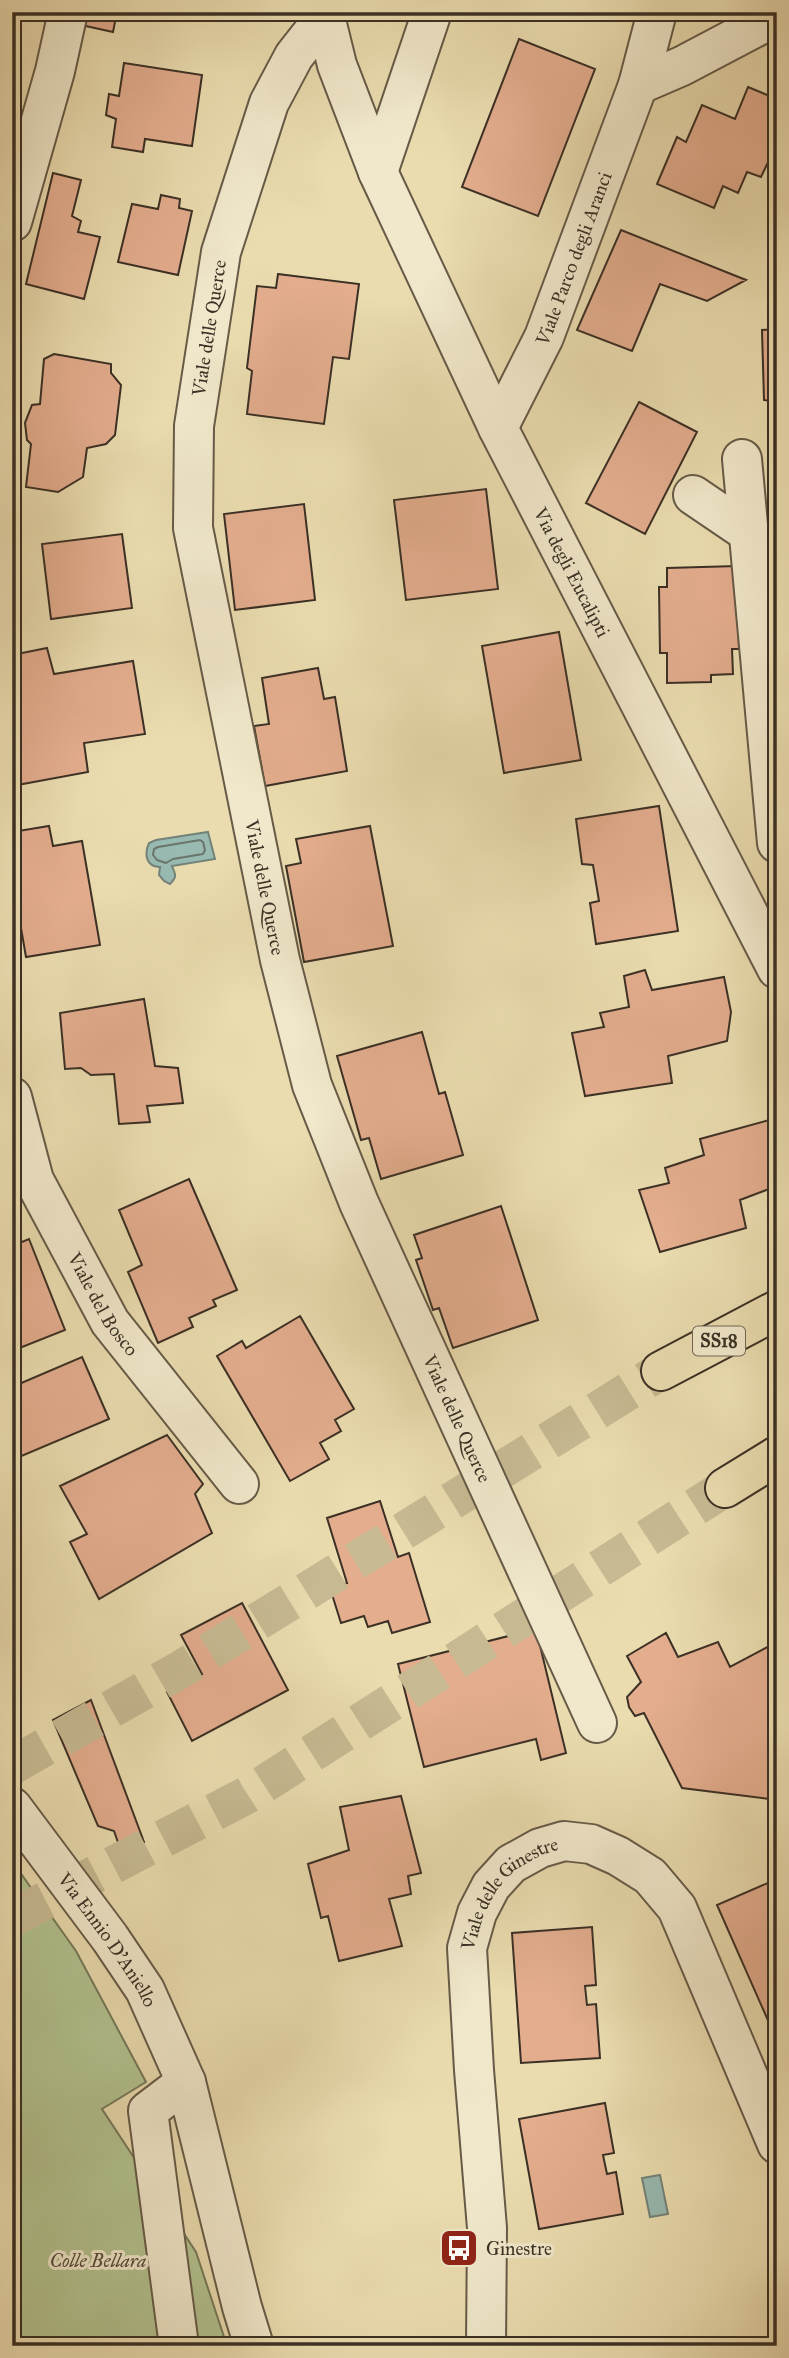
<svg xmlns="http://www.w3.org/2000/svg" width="789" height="2358" font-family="'IM FELL Great Primer',serif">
<rect width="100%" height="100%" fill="#eadcaf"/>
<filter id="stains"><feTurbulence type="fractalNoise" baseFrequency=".00286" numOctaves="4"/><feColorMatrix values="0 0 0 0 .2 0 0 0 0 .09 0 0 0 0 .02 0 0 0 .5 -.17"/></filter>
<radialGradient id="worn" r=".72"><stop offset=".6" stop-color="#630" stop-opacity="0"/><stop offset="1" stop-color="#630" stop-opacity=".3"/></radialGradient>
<path fill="#b2c28f" stroke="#76795a" stroke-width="2" d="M12,1861L76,1951L146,2082L102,2109L196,2252L227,2346H12Z"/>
<path fill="#98bab1" stroke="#738379" stroke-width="2" d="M208,832L215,859L172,866C176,875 177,877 170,884L164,881L159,875L160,867C146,867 144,854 149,843L156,840Z
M660,2175L668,2214L650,2217L642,2178Z"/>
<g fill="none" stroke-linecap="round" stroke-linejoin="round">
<path stroke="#6a756b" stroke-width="2" d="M200,840L203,842L205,850L203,854L173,859L166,863L157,860L153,855L154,849L158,847Z"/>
</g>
<path fill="#e3ad8e" stroke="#3b3025" stroke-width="2" d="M74,12H117L113,32L72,23Z
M519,39L595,69L538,216L462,187Z
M124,63L202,75L192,146L145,139L143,152L112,147L116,119L106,115L109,94L119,96Z
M748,87L777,99V158L771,156L761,177L747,172L738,193L723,186L714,208L657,184L677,137L686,142L702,105L735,119Z
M53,173L81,180L72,216L81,221L78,232L100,237L84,299L26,284Z
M161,195L180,199L179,208L192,211L178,275L118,262L132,204L158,209Z
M621,230L746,280L707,301L660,284L632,351L577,330Z
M278,274L359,284L349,359L333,357L324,424L247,414L252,371L247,368L257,286L276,288Z
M777,329V426L775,402L764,400L762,330Z
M54,354L111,364V373L121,385L115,435L106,444L87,448L83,477L58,492L26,487L31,444L27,440L25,423L32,405L40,404L44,359Z
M639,402L697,432L645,534L586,503Z
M486,489L498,589L406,600L394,500Z
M304,504L315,600L235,610L224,514Z
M122,534L132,608L51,619L42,544Z
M737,566L739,649H732L733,674L711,675V682L667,683V653H660L659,587H667V568Z
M559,632L581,760L504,773L482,646Z
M47,648L54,674L133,661L145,734L84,743L88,772L12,786V655Z
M318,668L324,699L335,697L347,771L265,786L254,726L269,724L262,678Z
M659,806L678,931L596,944L590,903L599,901L593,865L582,864L576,819Z
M49,826L53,846L82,841L100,945L26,957L12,876V832Z
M370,826L393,946L304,962L286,866L301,863L296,839Z
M645,970L652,990L724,977L731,1012L727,1041L668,1056L672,1083L585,1096L572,1033L604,1027L600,1013L629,1007L624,976Z
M144,999L155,1066L178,1068L183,1103L147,1106L150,1122L119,1124L114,1074L91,1075L81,1068L65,1069L60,1013Z
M422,1032L439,1094L445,1092L463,1155L381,1179L369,1138L361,1140L337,1056Z
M773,1119L777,1125V1186L740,1200L746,1228L660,1252L639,1190L669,1183L665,1168L704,1155L700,1139Z
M189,1179L237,1290L213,1300L216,1306L189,1318L193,1327L158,1343L128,1272L142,1265L119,1210Z
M501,1206L538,1320L453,1348L439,1308L433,1310L416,1260L422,1258L414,1235Z
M29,1239L65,1330L12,1351V1246Z
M300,1316L354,1409L335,1420L341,1431L320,1443L329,1459L290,1481L217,1356L242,1341L246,1348Z
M82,1357L109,1419L12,1460V1387Z
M167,1435L203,1484L195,1494L212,1533L99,1599L70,1542L87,1534L60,1486Z
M380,1501L398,1557L409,1553L430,1622L392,1633L388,1621L368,1627L364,1616L341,1623L330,1588L347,1583L327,1518Z
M242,1603L288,1690L192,1741L167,1692L202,1674L181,1635Z
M536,1629L566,1753L541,1760L536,1739L424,1767L398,1664Z
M666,1633L678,1657L718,1642L730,1667L777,1642V1800L682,1788L644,1713L635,1716L629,1707L627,1697L641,1682L627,1656Z
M91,1700L144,1842L120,1848L114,1831L98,1826L53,1720Z
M401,1796L421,1873L408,1876L411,1894L389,1899L402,1946L339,1961L328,1916L321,1918L308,1864L349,1850L340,1807Z
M777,1879V2033L774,2034L717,1905Z
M592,1927L596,1985L585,1986L587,2005L596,2004L600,2058L521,2063L512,1933Z
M605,2103L614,2153L603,2155L607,2174L616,2172L623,2214L539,2229L519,2119Z"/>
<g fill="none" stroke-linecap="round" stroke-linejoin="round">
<path stroke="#c7ba93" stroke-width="38" stroke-dasharray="38 19" stroke-linecap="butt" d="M12,1766L183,1668L661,1371
M12,1918L247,1795L725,1488"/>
<defs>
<g id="minor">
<path id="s1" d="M324,12L337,65L378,172L498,428L777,969"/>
<path id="s2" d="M324,18L294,56L269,103L221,252L194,426L193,528L280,960L312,1085L359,1203L597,1723"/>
<path d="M638,85L657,12"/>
<path d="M378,172L432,12"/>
<path d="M12,222L55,71L68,12"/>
<path id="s3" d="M498,428L544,337L638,85L682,66L777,16"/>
<path d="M742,459L777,843"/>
<path d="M693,495L749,533"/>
<path id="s4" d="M12,1097L34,1180L110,1322L239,1484"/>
<path id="s5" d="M12,1807L110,1938L145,1990L186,2082L242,2307L254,2346"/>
<path d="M179,2346L148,2111L186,2082"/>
<path id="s6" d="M486,2346L487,2228L474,2070L467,1948L477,1913L491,1886L511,1864L540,1848L564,1841L591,1844L618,1856L650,1876L677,1908L777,2144"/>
</g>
<path id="highway" d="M661,1371L777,1310
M725,1488L777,1456"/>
</defs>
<use href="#minor" stroke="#675b48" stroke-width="42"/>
<use href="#highway" stroke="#3b3025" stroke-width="42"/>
<use href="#minor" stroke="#f1e8cb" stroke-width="38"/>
<use href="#highway" stroke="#eadcaf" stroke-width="38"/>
</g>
<defs>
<symbol id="bus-square" viewBox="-11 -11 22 22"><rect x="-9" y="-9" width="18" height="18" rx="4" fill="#8f2418" stroke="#f1e8cb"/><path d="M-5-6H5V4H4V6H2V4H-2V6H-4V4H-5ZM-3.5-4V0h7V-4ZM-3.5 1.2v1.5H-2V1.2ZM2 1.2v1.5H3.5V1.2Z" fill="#fff"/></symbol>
</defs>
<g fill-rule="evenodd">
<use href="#bus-square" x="437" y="2226" width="44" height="44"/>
</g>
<g text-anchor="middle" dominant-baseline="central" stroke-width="6" stroke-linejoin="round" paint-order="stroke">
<rect fill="#f1e8cb" stroke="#726757" stroke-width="2" x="693" y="1326.5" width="52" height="29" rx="5"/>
<g font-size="18" font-weight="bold" fill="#3b3025">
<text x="719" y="1341">SS18</text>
</g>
<g font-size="19" fill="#3b3025" stroke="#f1e8cb">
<text stroke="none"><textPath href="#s3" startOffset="186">Viale Parco degli Aranci</textPath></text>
<text transform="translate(209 328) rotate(-81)">Viale delle Querce</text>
<text stroke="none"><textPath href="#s1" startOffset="614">Via degli Eucalipti</textPath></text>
<text stroke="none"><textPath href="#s2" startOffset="903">Viale delle Querce</textPath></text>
<text stroke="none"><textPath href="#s4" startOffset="228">Viale del Bosco</textPath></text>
<text stroke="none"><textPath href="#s2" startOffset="1470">Viale delle Querce</textPath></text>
<text stroke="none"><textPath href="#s6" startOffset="472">Viale delle Ginestre</textPath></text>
<text stroke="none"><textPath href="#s5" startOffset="164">Via Ennio D'Aniello</textPath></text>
</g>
<g font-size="19" fill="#3b3025" stroke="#f1e8cb" text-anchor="start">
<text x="486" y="2248">Ginestre</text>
</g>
<g font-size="19" font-style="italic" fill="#534d3a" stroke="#f1e8cb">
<text x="98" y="2260">Colle Bellara</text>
</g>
</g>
<rect width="789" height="2358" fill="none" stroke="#eadcaf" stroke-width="42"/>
<rect x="14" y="14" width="761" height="2330" fill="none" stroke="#3b3025" stroke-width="3.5"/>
<rect x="21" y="21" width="747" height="2316" fill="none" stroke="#3b3025" stroke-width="2"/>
<rect width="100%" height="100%" filter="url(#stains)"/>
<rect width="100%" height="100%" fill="url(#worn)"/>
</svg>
